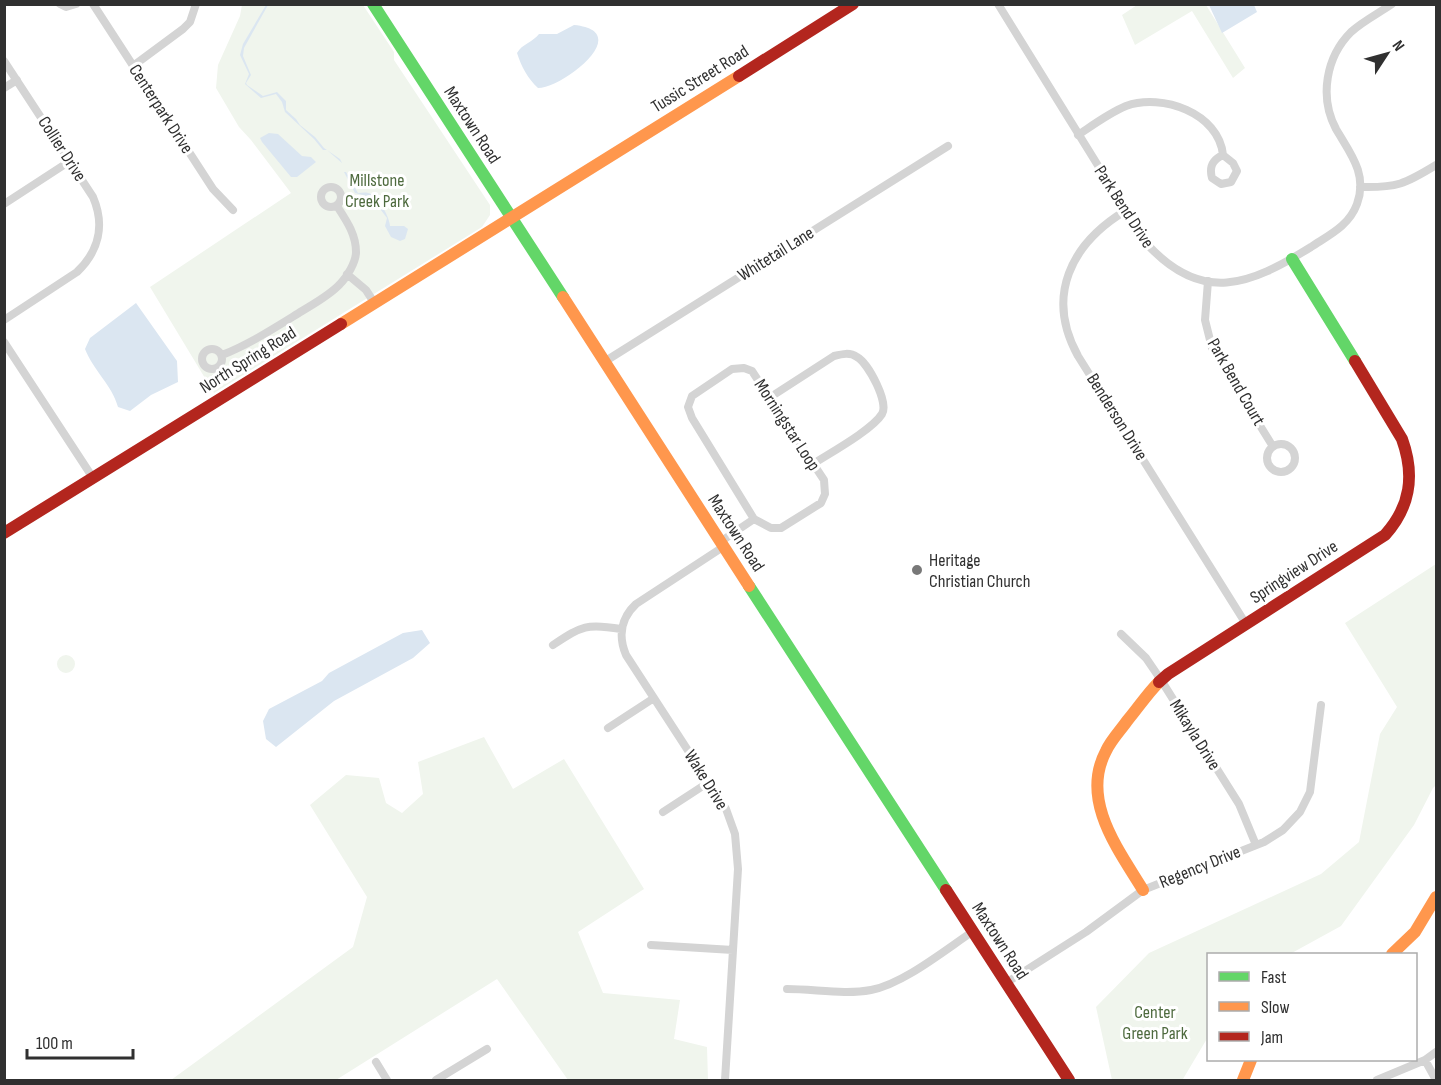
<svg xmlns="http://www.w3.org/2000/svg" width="1441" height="1085" font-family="'Sofia Sans Condensed',sans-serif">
<rect width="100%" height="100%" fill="#fff"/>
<path fill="#f0f5ed" d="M242,5H363L394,52V60L490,205V215L482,227L214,393L150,287L291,193L251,140L239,127L216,88L218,65L240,16Z
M1137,5H1206L1245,68L1233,78L1192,11L1135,45L1122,15Z
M1436,564V785L1433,788L1414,825L1341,926L1290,954H1208V1037L1183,1079L1185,1080H1112L1096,1007L1149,953L1321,874L1359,842L1380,734L1397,707L1345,623Z
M57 664a9 9 0 1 1 18 0a9 9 0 1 1-18 0Z
M484,737L513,789L564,759L644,889L578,932L603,993L680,1000L674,1039L707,1047L708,1080H568L497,979L336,1080H171L353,947L367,897L310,805L346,775L379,778L386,803L402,813L423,794L418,762Z"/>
<path fill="#dbe6f1" d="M266,5H268L244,48L243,56L251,75L246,83L247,85L263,96L277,92L286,101V110L296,119L300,125L315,137L324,148L340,159L342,163L327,150H323L314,139L285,112L282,102L276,94L261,98L245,84L249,74L240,55L243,44Z
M1209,5H1254L1257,12L1222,33Z
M574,25C636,31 563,88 538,88C528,79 521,66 517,53C522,44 533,42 539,34H557Z
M269,133L278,134L302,156L311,157L316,162L297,177H291L262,142L260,138Z
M344,172H346L358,193C361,193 365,192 368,193C378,195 390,218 390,226H404L408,229L405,239L400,241L391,237L385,226L387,218L371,197L355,193Z
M136,303L177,361L178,382L151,395L130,411L118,407C112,385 93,370 85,349L90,338Z
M422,630L430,643L413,658L334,701L276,747L266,739L263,721L269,709L322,681L329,673L403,633Z"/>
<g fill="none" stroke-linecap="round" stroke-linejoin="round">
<path stroke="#d4d4d4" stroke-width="8" d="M60,4L66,7L76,4
M93,4L213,189L233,210
M998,4L1146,243C1202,305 1250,285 1311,247C1329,235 1349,226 1357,204C1368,174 1350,153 1336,129C1319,97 1326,57 1351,32C1363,21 1379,13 1392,4
M4,61L93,197C105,225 99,251 77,272L4,320
M133,66L183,29L190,22L196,4
M4,88L17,80
M1078,135C1093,125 1109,113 1126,106C1162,93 1219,113 1223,155
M1223,155L1233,163L1237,171L1231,182L1221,184L1212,178C1209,167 1212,160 1223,155Z
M321 197a10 10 0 1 1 20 0a10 10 0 1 1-20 0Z
M1360,187C1397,188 1405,184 1436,165
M4,204L70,161
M1125,211C1071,244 1045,296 1078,356L1246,624
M347,274L366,290L375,304
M1208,281L1205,320L1212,348L1272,445
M4,342L93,478
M202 359a10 10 0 1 1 20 0a10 10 0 1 1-20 0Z
M222,355C250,344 276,327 302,311C315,303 330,295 340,284C347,277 356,262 356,252C356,234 346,220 337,206
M604,362L948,146
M769,398L834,356C842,354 850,352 857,357C869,364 889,403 882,414C872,430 830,453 813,464
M1267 458a14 14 0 1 1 28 0a14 14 0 1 1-28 0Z
M720,542L754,519L771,528H781L821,503L825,494L824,480L752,371L744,368L732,369L692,396L688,407L692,418L754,519
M723,547L636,604C621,618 618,636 626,655L726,809L735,834L738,869L725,1080
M1121,634L1146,658L1161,680L1239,804L1256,845
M553,645C582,626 586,623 621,629
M608,728L654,698
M663,812L709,782
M651,945L733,950
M1006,983L1086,932L1143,890L1264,842L1283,830L1300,812L1310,792L1321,705
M787,989C815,989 844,995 871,990C903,984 945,950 972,932
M1425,1060L1436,1080
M376,1062L387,1080
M436,1080L487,1049
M1377,1080L1425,1060L1436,1052"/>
<path stroke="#63d668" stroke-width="12" d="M373,4L563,297
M1292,259L1355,361
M749,586L946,890"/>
<path stroke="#ff974d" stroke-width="12" d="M563,297L749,586
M341,324L739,76
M1143,890C1118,849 1080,800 1106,751C1111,740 1120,731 1127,721C1138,708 1147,694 1159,682
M1392,954L1415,932L1436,897
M1243,1080L1251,1060"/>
<path stroke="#b3261e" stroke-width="12" d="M739,76L853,4
M4,533L341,324
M1159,682L1168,674L1385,535C1411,506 1415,475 1402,439L1355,361
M946,890L1069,1080"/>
</g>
<circle fill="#787878" stroke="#fff" stroke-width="2" cx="917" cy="570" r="6"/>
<g text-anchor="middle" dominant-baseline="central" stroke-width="6" stroke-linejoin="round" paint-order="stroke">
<g font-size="18" fill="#303030" stroke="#fff">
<text transform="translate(700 79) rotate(-32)">Tussic Street Road</text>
<text transform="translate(161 109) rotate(57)">Centerpark Drive</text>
<text transform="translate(472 125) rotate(57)">Maxtown Road</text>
<text transform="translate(62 149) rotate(57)">Collier Drive</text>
<text transform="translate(1124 207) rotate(57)">Park Bend Drive</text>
<text transform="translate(776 254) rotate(-32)">Whitetail Lane</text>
<text transform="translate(248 360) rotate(-32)">North Spring Road</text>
<text transform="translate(1236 382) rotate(60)">Park Bend Court</text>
<text transform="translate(1117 417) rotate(58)">Benderson Drive</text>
<text transform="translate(787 425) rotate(57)">Morningstar Loop</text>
<text transform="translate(736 533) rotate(57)">Maxtown Road</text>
<text transform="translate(1294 572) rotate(-33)">Springview Drive</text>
<text transform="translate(1195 735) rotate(58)">Mikayla Drive</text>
<text transform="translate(706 780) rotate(58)">Wake Drive</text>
<text transform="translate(1200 867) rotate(-22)">Regency Drive</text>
<text transform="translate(1000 941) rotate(57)">Maxtown Road</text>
</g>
<g font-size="18" fill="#4e6a3e" stroke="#fff">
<text x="377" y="180">Millstone<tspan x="377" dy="21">Creek Park</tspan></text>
<text x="1155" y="1012">Center<tspan x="1155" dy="21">Green Park</tspan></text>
</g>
<g font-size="18" fill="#303030" stroke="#fff" text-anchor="start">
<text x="929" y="560">Heritage<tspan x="929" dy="21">Christian Church</tspan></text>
</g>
</g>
<rect width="1441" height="1085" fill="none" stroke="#303030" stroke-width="12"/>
<rect x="1207" y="953" width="210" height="108" fill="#ffffff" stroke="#acacac" stroke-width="1.5"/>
<rect x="1219" y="972" width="30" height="9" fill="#63d668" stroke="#acacac" stroke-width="1.5"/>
<text x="1261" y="983" font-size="18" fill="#303030">Fast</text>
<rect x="1219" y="1002" width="30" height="9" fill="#ff974d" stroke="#acacac" stroke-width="1.5"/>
<text x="1261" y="1013" font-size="18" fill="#303030">Slow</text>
<rect x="1219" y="1032" width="30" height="9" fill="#b3261e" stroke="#acacac" stroke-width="1.5"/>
<text x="1261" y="1043" font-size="18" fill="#303030">Jam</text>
<g transform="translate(1387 54) rotate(54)" stroke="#ffffff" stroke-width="4.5" paint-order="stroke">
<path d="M0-4.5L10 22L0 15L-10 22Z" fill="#303030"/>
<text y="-9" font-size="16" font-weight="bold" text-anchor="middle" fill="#303030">N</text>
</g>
<path d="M27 1049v9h106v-9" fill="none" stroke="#303030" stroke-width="3"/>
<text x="36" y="1049" font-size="18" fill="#303030" stroke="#ffffff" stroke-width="4.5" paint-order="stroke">100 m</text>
</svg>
